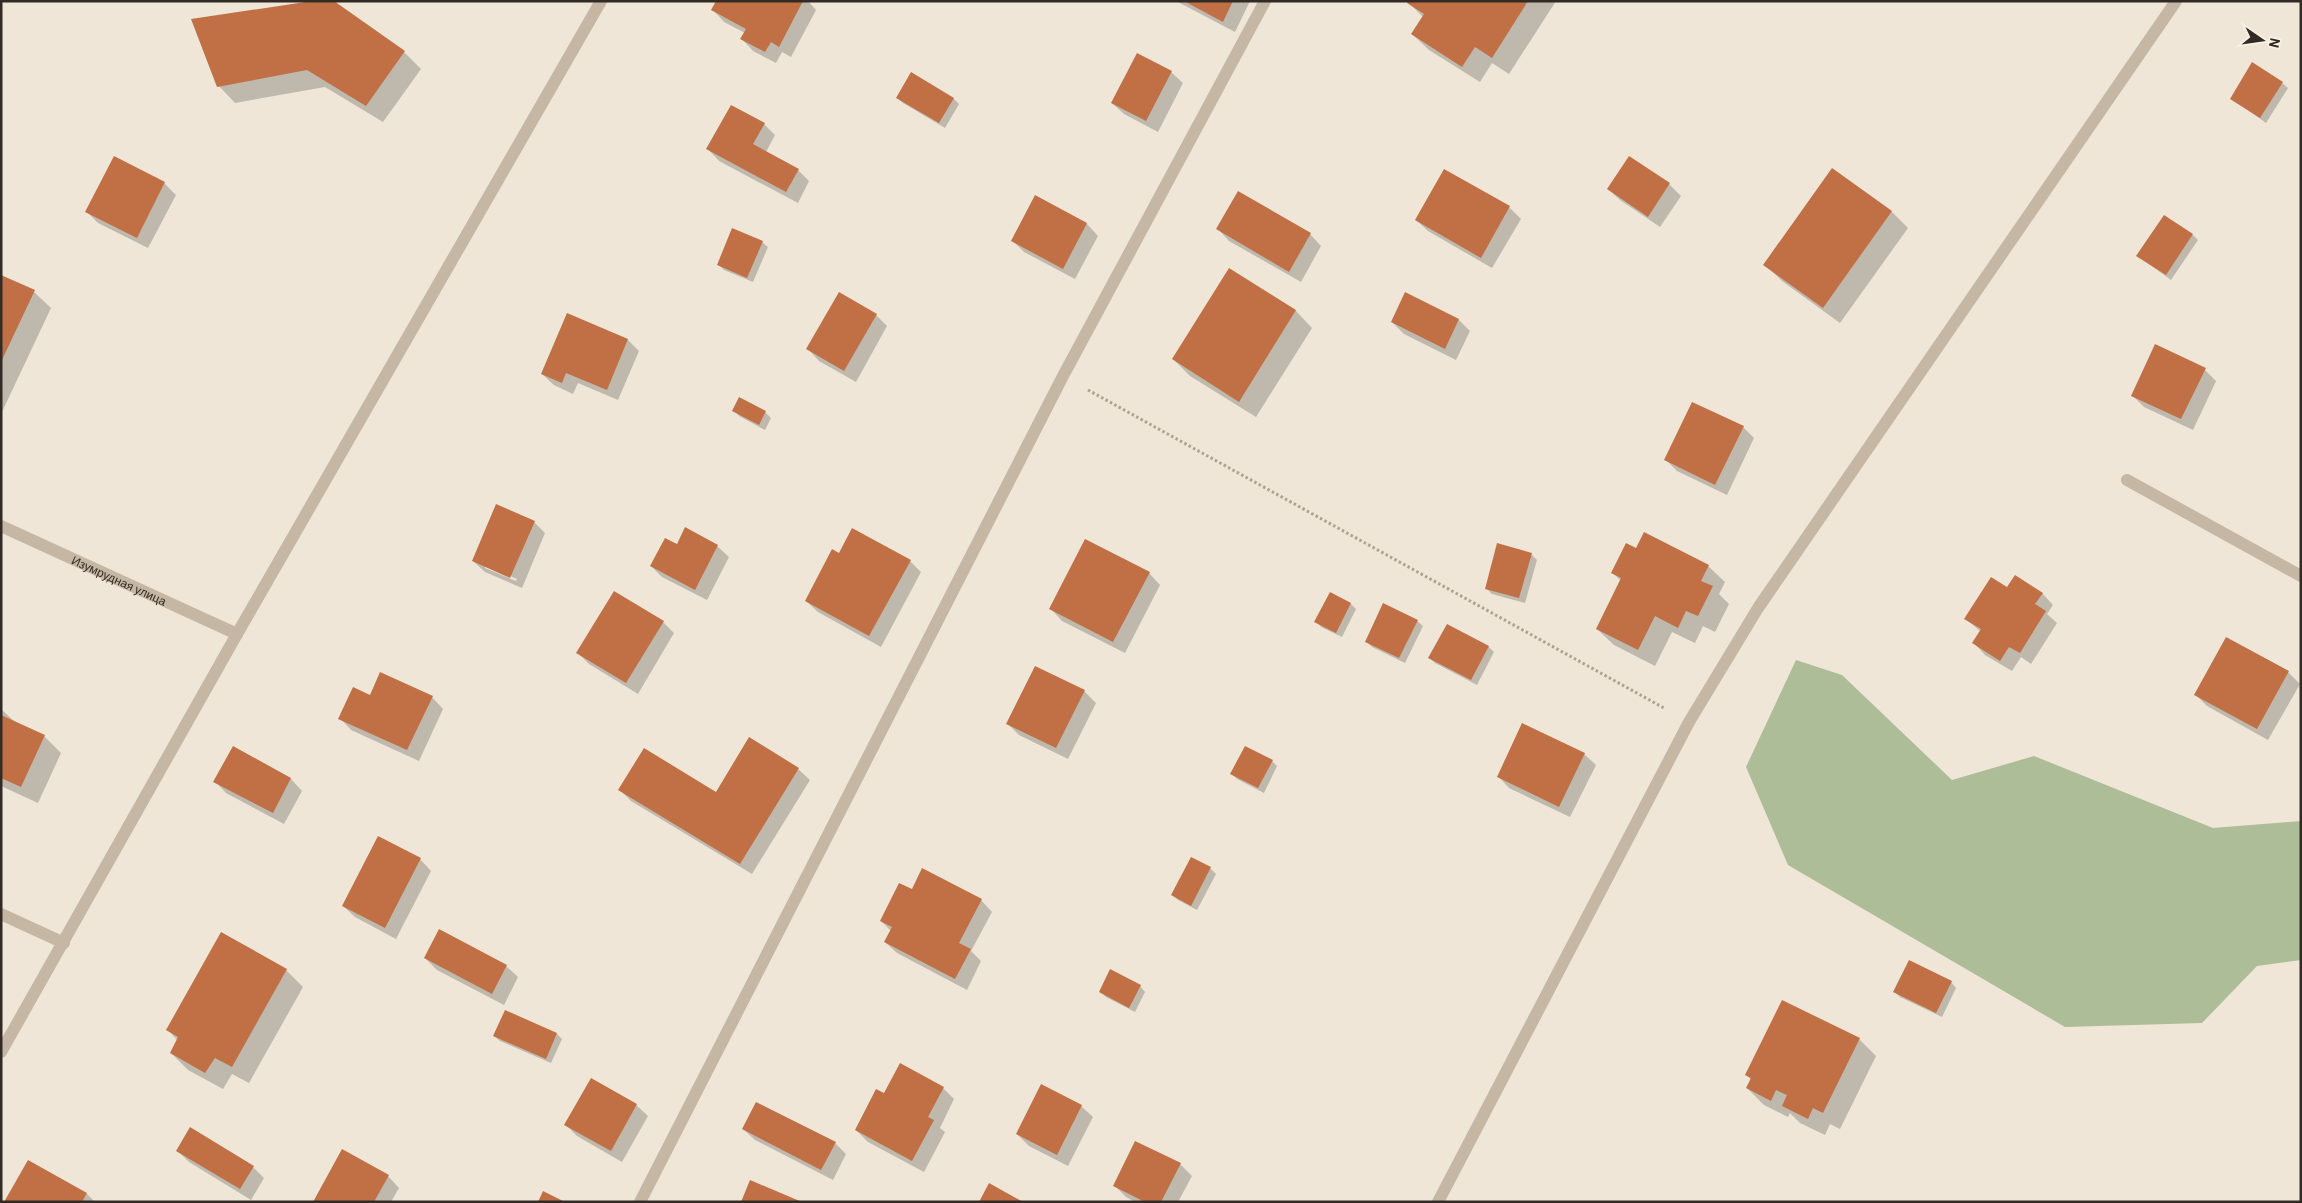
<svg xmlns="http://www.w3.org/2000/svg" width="2302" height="1203" font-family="Barlow,sans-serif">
<rect width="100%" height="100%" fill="#efe6d7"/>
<path fill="#adbd98" d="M1796,660L1842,675L1952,780L2034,756L2213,828L2301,821V960L2257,966L2202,1023L2065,1027L1788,865L1746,767Z"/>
<path fill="#0003" fill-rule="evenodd" d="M321,1L404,52L421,69L383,122L325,87L235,103L219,86Z
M718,1H808L816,10L791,57L782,52L776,63L753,51L742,39L745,33L724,22L713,10Z
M1176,1H1250L1235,32Z
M1410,1H1556L1509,74L1492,63L1480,82L1429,50L1412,34L1423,17L1409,3Z
M1171,72L1183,83L1158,132L1124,114L1112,103Z
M2282,83L2288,88L2266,123L2231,98Z
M898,98L954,99L959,104L945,128L903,103Z
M764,124L775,135L766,152L798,170L809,181L798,203L719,161L708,149Z
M1630,157L1669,184L1681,196L1660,227L1620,200L1608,189Z
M1833,169L1892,212L1908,228L1840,323L1782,281L1765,264Z
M1445,171L1509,207L1521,219L1492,268L1428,231L1416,220Z
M164,183L176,195L148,248L98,223L87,212Z
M1036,197L1087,224L1098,236L1075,279L1024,252L1013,241Z
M1218,229L1310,234L1321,246L1301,282L1229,241Z
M2192,234L2198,240L2171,280L2138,256Z
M762,242L768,247L753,282L724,270L718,264Z
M1230,270L1296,311L1312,328L1256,417L1190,376L1173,359Z
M1,276L34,292L51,308L1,414Z
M876,315L887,326L856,382L819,361L808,349Z
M1459,320L1470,331L1456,360L1404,334L1392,322Z
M628,340L639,351L618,400L578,383L573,394L554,385L542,374Z
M2205,370L2216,381L2193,430L2144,407L2132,395Z
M734,410L765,412L771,418L765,430L739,416Z
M1743,427L1754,438L1727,495L1677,471L1666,460Z
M534,522L545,533L522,588L485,572L473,561ZM485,565L517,579L516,581L485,568Z
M677,546H717L729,557L707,600L662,577L651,566Z
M1636,550L1708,566L1725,582L1719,594L1729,604L1715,632L1703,626L1695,643L1672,632L1655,666L1614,645L1597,629L1621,581L1613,573Z
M839,554L910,561L921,572L881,647L818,612L806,601Z
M1531,554L1537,560L1525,603L1492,594L1486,588Z
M1149,573L1160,585L1125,653L1062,621L1051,609Z
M2008,589L2042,593L2053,605L2047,614L2057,623L2031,664L2021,657L2012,671L1985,655L1974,643L1981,632L1966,619Z
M1351,604L1356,609L1342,637L1321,627L1316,621Z
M1417,621L1423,626L1405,663L1372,647L1366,641Z
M663,622L674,633L638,694L589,664L578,653Z
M2227,639L2288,672L2300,684L2268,740L2207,706L2195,694Z
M1489,647L1494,652L1477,685L1435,663L1430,658Z
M1084,691L1096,703L1068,759L1019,735L1008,724Z
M371,696L432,697L443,709L419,761L351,730L340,718Z
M1,709L16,723L44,736L61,753L38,803L1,786Z
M233,748L291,779L302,791L284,824L226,793L215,781Z
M1584,754L1596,765L1570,817L1509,788L1498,776Z
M1272,761L1277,766L1264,793L1237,779L1232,774Z
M798,769L810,780L752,874L631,801L620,790L717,794Z
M420,859L431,871L396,939L355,917L343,906Z
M1210,868L1216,874L1197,910L1178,900L1172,895Z
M912,891L981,900L992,912L971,951L981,961L967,990L897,953L885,942L891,931L881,921Z
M425,958L506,966L518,977L504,1005L437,970Z
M286,970L303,987L249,1083L232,1074L223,1089L188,1070L171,1053L178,1041L168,1030Z
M1951,982L1956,988L1942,1017L1900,997L1895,992Z
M1140,986L1145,992L1135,1012L1106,997L1100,992Z
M557,1034L562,1039L551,1063L500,1041L494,1036Z
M1859,1039L1876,1056L1840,1129L1830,1124L1825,1135L1800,1123L1790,1113L1788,1117L1764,1105L1747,1088L1751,1080L1746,1074Z
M943,1088L954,1099L940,1128L945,1132L924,1172L868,1142L856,1130L885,1095Z
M636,1105L648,1116L622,1162L577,1136L566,1125Z
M1081,1106L1093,1117L1068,1166L1029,1146L1017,1134Z
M743,1129L835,1143L846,1154L833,1180L755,1140Z
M178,1151L253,1167L264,1178L251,1200L189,1162Z
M28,1162L87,1194L95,1202H6Z
M1180,1164L1192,1176L1178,1202H1135L1126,1197L1114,1185Z
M388,1176L399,1188L391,1202H315Z"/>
<path fill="#c07044" d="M312,1H334L405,51L366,106L307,70L217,87L191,19Z
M716,1H803L779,47L771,42L765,52L740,39L746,29L711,10Z
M1184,1H1233L1223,22Z
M1408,1H1528L1492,58L1475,47L1462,67L1411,34L1424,14L1407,3Z
M1137,53L1172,71L1146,121L1111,103Z
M2252,62L2283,82L2260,118L2230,99Z
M911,72L954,98L939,123L896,98Z
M731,105L765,123L753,144L799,169L786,192L706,149Z
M114,156L165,182L137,238L85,212Z
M1629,156L1670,183L1648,217L1607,189Z
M1832,168L1892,211L1823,308L1763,265Z
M1444,169L1510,206L1481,258L1415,220Z
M1238,191L1311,233L1289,272L1216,229Z
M1035,195L1087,223L1063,269L1011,241Z
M2164,215L2193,234L2166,275L2136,256Z
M732,228L763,241L747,278L717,265Z
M1229,268L1296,310L1239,402L1172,359Z
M1,275L35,290L1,362Z
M839,292L877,314L844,371L806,349Z
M1405,292L1459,319L1445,349L1391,322Z
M567,313L628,339L607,390L566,373L562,383L541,374Z
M2155,344L2206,368L2181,419L2131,396Z
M739,397L766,411L759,425L732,411Z
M1692,402L1744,426L1715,485L1664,460Z
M496,504L535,521L510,578L472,561Z
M685,527L718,545L695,590L650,566L665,538L677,544Z
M852,528L911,560L869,636L805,601L832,549L839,553Z
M1644,532L1709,565L1701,581L1713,586L1698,616L1686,611L1678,628L1655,616L1638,650L1596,629L1621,578L1611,573L1626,543L1636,548Z
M1085,539L1150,572L1113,642L1049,609Z
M1497,543L1532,553L1519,598L1485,589Z
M2015,575L2043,593L2035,604L2046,611L2020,653L2009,647L2000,661L1972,643L1981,629L1964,619L1991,577L2007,587Z
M614,591L664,621L626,683L576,653Z
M1330,592L1351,603L1336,633L1314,622Z
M1383,603L1418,620L1399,658L1365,642Z
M1447,624L1489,646L1471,680L1428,658Z
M2226,637L2289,671L2257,729L2194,695Z
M1035,666L1085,690L1056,748L1006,724Z
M380,672L433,696L407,750L338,719L353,687L370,695Z
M1,715L45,735L21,787L1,778Z
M1522,723L1585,753L1559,807L1497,777Z
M749,737L799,768L740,864L618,790L644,748L716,792Z
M233,746L291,778L273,813L213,782Z
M1245,746L1273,760L1258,788L1230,774Z
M378,836L421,858L385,928L342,906Z
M1191,857L1211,867L1191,906L1171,895Z
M922,868L982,899L959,943L971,949L955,979L884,942L892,927L880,921L899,883L912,889Z
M439,929L507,965L492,994L424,958Z
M221,932L287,969L232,1067L215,1058L205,1073L170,1053L178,1037L166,1030Z
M1909,960L1952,981L1936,1013L1893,992Z
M1110,969L1141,985L1129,1008L1099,992Z
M1782,1000L1860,1038L1823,1113L1813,1108L1808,1119L1782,1106L1787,1095L1776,1090L1771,1101L1746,1088L1751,1078L1745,1075Z
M505,1010L557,1033L546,1059L493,1036Z
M900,1063L944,1087L928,1117L934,1120L912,1161L855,1130L876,1089L884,1093Z
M591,1078L637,1104L611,1151L564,1125Z
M1041,1084L1082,1105L1057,1155L1016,1134Z
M756,1102L836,1142L821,1170L742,1129Z
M190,1127L254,1166L240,1189L176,1151Z
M1135,1141L1181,1163L1161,1202H1145L1113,1186Z
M342,1149L389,1175L374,1202H313Z
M28,1160L87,1193L82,1202H4Z
M750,1180L802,1202H741Z
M989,1183L1023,1202H979Z
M543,1191L565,1202H538Z"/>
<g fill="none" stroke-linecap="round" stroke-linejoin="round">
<path stroke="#b2a18e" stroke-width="3" stroke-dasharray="2.5 2.5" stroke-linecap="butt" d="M1088,390L1664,708"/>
<path stroke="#c6b7a4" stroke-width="12" d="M2127,480L2301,576
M1,914L64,943"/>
<g stroke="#c6b7a4" stroke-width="12">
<path id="s1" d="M1,526L237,634"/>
<path d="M1,1052L237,634L601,1"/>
<path d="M640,1202L1063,376L1265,1"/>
<path d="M1438,1202L1689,722L1758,608L2176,1"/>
</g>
</g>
<g text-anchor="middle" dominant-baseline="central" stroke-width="4.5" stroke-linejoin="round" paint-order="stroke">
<g font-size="12" fill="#322b25" stroke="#f7f0e3">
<text stroke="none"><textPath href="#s1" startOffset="130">Изумрудная улица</textPath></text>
</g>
</g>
<rect width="2302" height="1203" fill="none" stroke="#322b25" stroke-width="5"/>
<g transform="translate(2262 40) rotate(103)" stroke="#f7f0e3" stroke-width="4" paint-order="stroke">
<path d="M0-4L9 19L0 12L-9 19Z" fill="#322b25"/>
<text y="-8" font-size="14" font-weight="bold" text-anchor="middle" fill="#322b25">N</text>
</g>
</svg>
